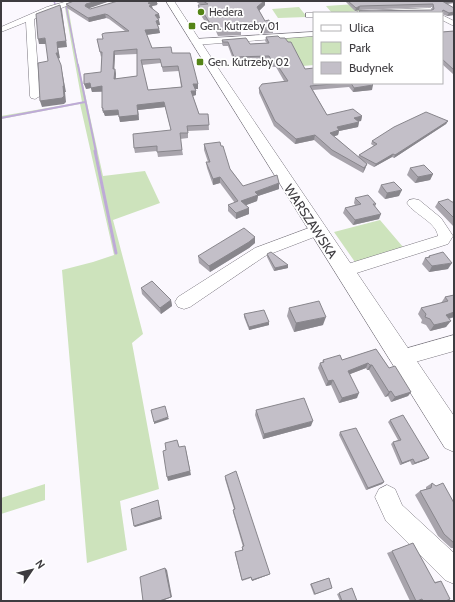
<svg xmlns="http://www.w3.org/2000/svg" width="455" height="602" font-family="Cabin,sans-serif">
<rect width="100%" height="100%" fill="#fbf8fe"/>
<path fill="#cde3bc" d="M356,4L363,11L332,13L326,6Z
M66,5L68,6L76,53L103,176L145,171L160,203L113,220L143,334L132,343L159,489L120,501L127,550L87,563L62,270L93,262L114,255L80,104L1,119V116L82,102L66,14L65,7L63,6Z
M299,7L307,17L278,18L272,9Z
M314,36V65L303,66L285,38Z
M380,220L403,247L355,262L334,232Z
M45,484V500L1,514V498Z"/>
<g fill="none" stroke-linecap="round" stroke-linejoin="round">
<path stroke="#beaad7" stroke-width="1.5" d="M54,1L55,4L58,5
M66,6L78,66"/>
<path stroke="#beaad7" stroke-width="2" d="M78,65L96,152
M1,118L85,102"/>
<path stroke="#beaad7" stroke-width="3" d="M95,151L116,253"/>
<defs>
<path id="minor" d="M68,1H79L34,19L40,96L35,99L31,98L30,96L26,22L1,32V27L47,7Z
M428,8H431V12L355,13L359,11Z
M306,13H315L314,17H306Z
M442,15L454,21V26L442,20Z
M314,32V36L195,45L191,42L195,39Z
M414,199L419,200L441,218L453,236L448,244L344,277L338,275L336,271L338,267L438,236C436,222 415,215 407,203L409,200Z
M317,225L322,226L324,230L322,234L265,256L190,307L184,309L178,307L175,302L178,297L255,248Z
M454,335V351L401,366L394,364L392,358L394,352Z
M387,485L395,489L402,505L454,553V584L445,580L386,521L375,497L379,489Z"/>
<path id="major" d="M166,1H174L222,74L454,416V452L445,448Z"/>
</defs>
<use href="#minor" stroke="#7c7881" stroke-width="1"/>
<use href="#major" stroke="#7c7881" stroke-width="1"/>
<use href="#minor" fill="#fff" fill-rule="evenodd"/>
<use href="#major" fill="#fff" fill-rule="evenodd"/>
</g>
<path fill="#a8a4ac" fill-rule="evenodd" d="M73,1H110L88,8L90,9L158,3L157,5L152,6V8L160,18L158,19L160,25H158L160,33L146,35L152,48L172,53L198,84V89H195L196,95L193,96L199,114H208L209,130L188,131V138L180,139L183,155L158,157L157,151L135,153L134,148L171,130L165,107L138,110L139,120L120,122L119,115L105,116L104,113H103L102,108V92H92L91,88L86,89L101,72L102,56L101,57L97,39H103L125,31L109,19L106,18L89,22L67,8L66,4L73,2ZM137,54V76L116,79V74L115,69H114L115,55ZM161,63L163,72L179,71L181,87L148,90L142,65Z
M195,1H265V5L259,11L265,21L273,27V33L261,34L259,29L241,30V35L218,36L215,29H210L198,11V5H201Z
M345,1H454V3L447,4L454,8V15L447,16L442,14V13H359V11L432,10V7L359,10L355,11Z
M454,31V74H453L442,64V32Z
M266,37L305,69L314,83H371L372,90L353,92L349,87L313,90L327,115L362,116L361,121H359L358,127L339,131L338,135L334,136L358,157L359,155L374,146L371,144L372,141L448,121L446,124L394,158L392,157L374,167L361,160L367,164L365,169L363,173L331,155L314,140L295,144L274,126L259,93V88L284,81L276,67H272L269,61L234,62L228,46H223L222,44V40L250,44L267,43L265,41Z
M204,144L230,169L243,186L279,189L258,196L257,201L246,205L249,208V214L236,219L228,211V205L235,203L220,183L213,185L207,168L206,162H208L204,150Z
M410,168L433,174L430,180L415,183L407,175Z
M381,185L399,196L385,199L378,192Z
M355,198L376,204L375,207L379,219L353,225L343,213L345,208L355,205L354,203Z
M438,202H454V227L435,207Z
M255,243L249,248L210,272L199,263L198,256Z
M267,254L288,265V268L274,271L267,257Z
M429,256L448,269L429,272L422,264L425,258L428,257Z
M141,288L171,300L172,306L161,314L142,294Z
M454,295V317L449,319L446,327L430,331L426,325L421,323L422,320L418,314L421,308L441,303L445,297Z
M289,308L323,325L294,332L287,316Z
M244,314L269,325L249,330L244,317Z
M376,349L389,368L411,392L408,396L391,402L388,396L385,397L369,370H367L366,368L350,374L357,398L339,403L331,385L326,386L318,368L320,363H322L323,360H342Z
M256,410L311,426L263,439L255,415Z
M390,420L429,458L426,460L412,465L410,461L400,465L391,444L393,442L398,440L388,422Z
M340,432L384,482L382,484L366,490L339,435Z
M225,476L268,575L252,581L251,578L242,581L235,554V552L242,550V549L243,547L233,512V510L234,509L225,479Z
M432,483L454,503V548H451L438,536L415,495L420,491L426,489V487Z
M413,543L434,582L441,581L446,601H410L387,553Z
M329,578L332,588L314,595L310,584Z
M352,588L357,601H340L337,594Z"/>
<path fill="#88868c" d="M97,1H110L87,9L85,6L86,4Z
M155,1H157V5L152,6L153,9L149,10L148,3Z
M264,1H265V5L257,13V7Z
M442,1H454V3L441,4Z
M60,5L62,10L67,47L58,48L60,58L57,59L56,53Z
M360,6L359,10L355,11L356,8Z
M454,12V15L447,16L449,13Z
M105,14L106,18L89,22L88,18Z
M159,14L160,18L156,19L155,15Z
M159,20L160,25H157L156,21Z
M159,29L160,33L145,35V30Z
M45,38L46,44H39L38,39Z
M114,51L115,55L114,74L113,69Z
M61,65L62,71L66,92H65L66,102L64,104L42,107L40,101L63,86Z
M115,69L116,74L115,84L114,79Z
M90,83L102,86L103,91L92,92L91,88L86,89L84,84Z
M193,84H198V89H194Z
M373,85L372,90L353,92L354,88Z
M191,91H196V95L192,96Z
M164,102L165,107L138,110L139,120L120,122L119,117L137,105Z
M118,110L119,115L105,116L103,111Z
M362,116L361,121L353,123L354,118Z
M448,121L446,124L394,158L395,155Z
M359,122L358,127L339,131L338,135L329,138L330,133L337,127Z
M315,135L314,140L295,144L296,139Z
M393,154L392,157L374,167L376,164Z
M367,164L365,169L363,173L364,168Z
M433,174L430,180L415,183L418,177Z
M220,177V183L213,185V179Z
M279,183V189L258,196L257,201L241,207V201L255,192Z
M402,190L399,196L385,199L387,193Z
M249,208V214L236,219V213Z
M381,214L379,219L353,225L355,220Z
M255,237V243L249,248L210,272L209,266Z
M452,263L448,269L429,272L432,266Z
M288,265V268L274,271L275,268Z
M171,300L172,306L161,314L160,308Z
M454,312V317L441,320L446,315Z
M326,317L323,325L294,332L296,323Z
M451,321L446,327L430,331L434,325Z
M269,322V325L249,330V327Z
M368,363L366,368L345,376L348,371Z
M370,365H372L369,370H367Z
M333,380L331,385L326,386L328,381Z
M391,391L388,396L385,397L389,392Z
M411,392L408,396L391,402L395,397Z
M359,393L357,398L339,403L342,398Z
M168,417L169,419L154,424V422Z
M313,421L311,426L263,439L264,434Z
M186,450L191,475L168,481L167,477Z
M429,458L426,460L412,465L415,463Z
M413,459L410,461L400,465L402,463Z
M384,482L382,484L366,490L368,488Z
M158,500V502L162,519L135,527L134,526Z
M165,568L167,570L172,597L162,601H159Z
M270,574L268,575L252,581V580Z"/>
<path fill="#c3bfc8" stroke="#88868c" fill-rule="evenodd" d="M74,1H97L86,4L85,6L90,9L118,1H155L148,3L152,5L149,6L159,14L155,15L159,20L156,21L159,29L145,30L152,48L171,47L172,53H190L198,84H193L196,91H191L199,114H208L209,125L187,126L188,133H180L182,150L157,152V146L134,148L133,134L171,130L164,102L137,105L138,115L119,117L118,110L103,111V108H102V86L91,88L90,83L84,84V74L101,72L102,52H100L97,39H103L102,34L105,33L129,31L108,15L105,14L88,18L66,4ZM137,49V76L114,79L115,69H113L114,51ZM160,59L162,67L178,66L182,87L148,90L141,60Z
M203,1H264L257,7L265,21L269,20L273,27L262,28L259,23L238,24L241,29L218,30L215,23H210L198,5L208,4Z
M348,1H445H442L454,8V12L449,13L443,10L442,13H361L359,11L432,10L434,9L433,4L360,6L356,8Z
M60,5L66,41L57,42L58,53H56L61,65L64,86H63L64,96L62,98L40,101L38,63L48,61L45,38L38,39L36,14Z
M454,31V70L442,59V32Z
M278,36L280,38H285L288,42H291L305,69L314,68V83H343L310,86L327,115L353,109L362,116L354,118L359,122L337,127L339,130L330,133L367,164L364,168L332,150L315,135L296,139L275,121L259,88L262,84L288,81L276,63H273L269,56L234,57L228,42H223L222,40L246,38L250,44L269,43L266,37Z
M351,83H371L373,85L354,88Z
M426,112L448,121L395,155L393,154L376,164L359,155L377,144L372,141L394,127Z
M220,142L221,146H223L230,169L243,186L277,175L279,183L255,192L258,195L241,201L249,208L236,213L228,205L238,201L220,177L213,179L206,162H210L204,144Z
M424,165L433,174L418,177L410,168Z
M394,182L402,190L387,193L381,185Z
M368,195L376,204H373L381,214L355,220L345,208L361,204L355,198Z
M448,199L452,202H454V218L438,202Z
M244,228L255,237L249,242L209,266L198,256Z
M271,252L288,265L275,268L267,254Z
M443,252L452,263L432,266L425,258L430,257L429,256Z
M152,281L171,300L160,308L141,288Z
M454,295V312L446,315L451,321L434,325L430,319L425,317L426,314L421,308L448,301L445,297Z
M319,301L326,317L296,323L289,308Z
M264,310L269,322L249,327L244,314Z
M376,349L389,368L395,366L411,392L395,397L391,391L389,392L372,365H370L368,363L348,371L359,393L342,398L333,380L328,381L320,363L324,362L323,360L340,355L342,360Z
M304,398L313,421L264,434L256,410Z
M165,406L168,417L154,422L151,410Z
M403,415L429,458L415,463L413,459L402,463L393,442L401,440L390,420Z
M356,428L384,482L368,488L340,432Z
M177,440L179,447L185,446L190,471L167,477L163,451L166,450L165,443Z
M236,471L270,574L252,580L251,577L242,580L235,552L243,550L242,547L244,546L233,510L235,509L225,476Z
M432,483L436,486L443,483L454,503V543L444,534L420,491L431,488Z
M158,500L161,517L134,526L131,509Z
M413,543L435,583L441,581L450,599L446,601H423L422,599L417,601H416L392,551Z
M165,568L171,597L159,601H143L140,577Z
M329,578L332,588L315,594L311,584Z
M352,588L357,601H342L339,593Z"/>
<g fill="#548416" stroke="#fff" stroke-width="1.5">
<circle cx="201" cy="12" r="4"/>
<rect x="188" y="22" width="8" height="8" rx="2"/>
<rect x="196" y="58" width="8" height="8" rx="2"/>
</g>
<g text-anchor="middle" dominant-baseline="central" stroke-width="3.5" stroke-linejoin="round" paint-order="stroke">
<g font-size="11" fill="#3e3c40" stroke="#fff" text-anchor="start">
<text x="209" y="12">Hedera</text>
<text x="200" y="26">Gen. Kutrzeby 01</text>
<text x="208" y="62">Gen. Kutrzeby 02</text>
</g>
<g font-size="13" fill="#3e3c40" stroke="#fff">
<text transform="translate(311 221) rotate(57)">WARSZAWSKA</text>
</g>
</g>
<rect width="455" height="602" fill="none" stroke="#3e3c40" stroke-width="4"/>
<rect x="313" y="12" width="130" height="72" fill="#ffffff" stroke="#b2b1b3"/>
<rect x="321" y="25" width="20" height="6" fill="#ffffff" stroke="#b2b1b3"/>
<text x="349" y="32" font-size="12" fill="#3e3c40">Ulica</text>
<rect x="321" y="42" width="20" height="12" fill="#cde3bc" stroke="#b2b1b3"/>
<text x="349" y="52" font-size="12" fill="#3e3c40">Park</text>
<rect x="321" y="62" width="20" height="12" fill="#c3bfc8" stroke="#b2b1b3"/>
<text x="349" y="72" font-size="12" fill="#3e3c40">Budynek</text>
<g transform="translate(32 570) rotate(55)" stroke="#ffffff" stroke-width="3" paint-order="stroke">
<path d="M0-3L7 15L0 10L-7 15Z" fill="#3e3c40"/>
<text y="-6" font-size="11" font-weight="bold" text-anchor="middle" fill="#3e3c40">N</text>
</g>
</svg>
